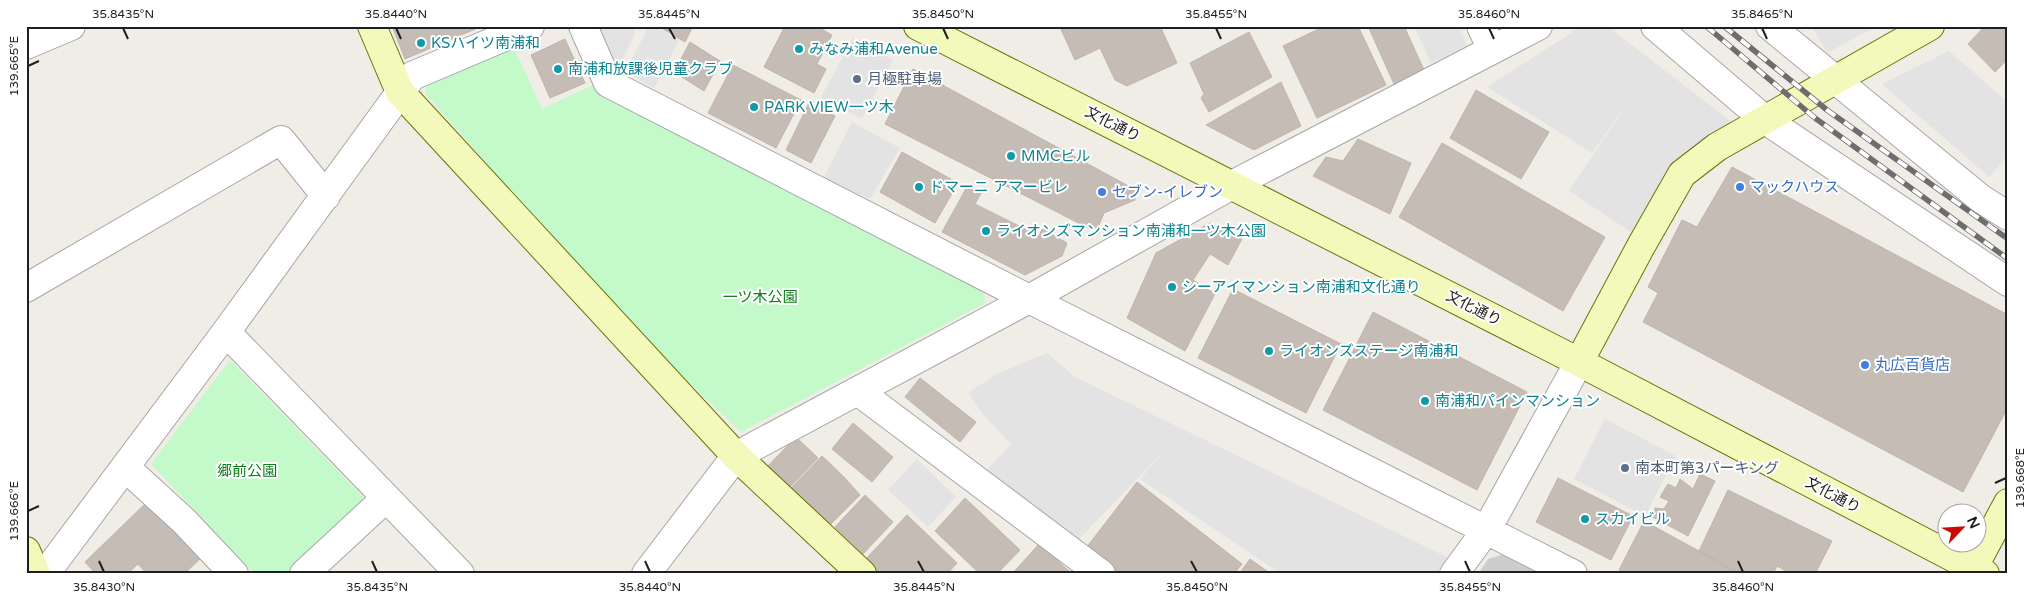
<svg xmlns="http://www.w3.org/2000/svg" width="2034" height="600" font-family="'Varela Round','Noto Sans JP',sans-serif">
<rect width="100%" height="100%" fill="#f0ede6"/>
<path fill="#cdcdcd" d="M1504,554L1542,574H1478L1488,559Z"/>
<path fill="#c4f9ca" d="M512,43L542,109L595,84L983,291L985,303L741,432L625,321L425,93L427,78Z
M230,360L365,499L287,574H255L151,464Z"/>
<path fill="#e3e3e3" d="M599,26H634L635,34L618,68Z
M649,26H654L679,40L654,88L625,72Z
M1414,26H1458L1467,46L1431,63Z
M1582,26H1607L1732,122L1675,164L1631,232L1569,191L1633,95L1592,153L1487,87Z
M1812,26H1877L1827,53Z
M853,38L893,60L862,119L821,97Z
M1949,51L2008,102V155L1989,177L1882,84Z
M852,122L900,148L870,199L823,179Z
M1047,353L1075,377L1455,561L1445,574H1281L1140,479L1168,447L1079,539L985,472L1011,444L984,416L968,393L995,375Z
M1605,419L1676,456L1645,516L1574,479Z
M917,459L956,497L928,527L888,490Z"/>
<path fill="#c5bcb5" stroke="#c2b4a8" d="M392,26H480V27L405,59Z
M658,26H693L685,42Z
M785,26H816L832,35L817,64L826,69L814,93L764,67Z
M1160,26L1177,63L1127,86L1115,80L1100,48L1075,60L1060,27Z
M1325,26H1358L1386,85L1317,118L1283,46Z
M1368,26H1404L1424,70L1394,84Z
M1991,26H2008V59L1995,72L1968,44L1984,27L1987,30Z
M1249,32L1272,77L1209,112L1201,98L1204,94L1190,63Z
M565,39L585,83L550,98L531,55Z
M690,42L720,61L704,91L674,72Z
M733,65L801,100L776,148L708,113Z
M913,69L1134,189L1135,200L1104,213L1096,232L885,124Z
M1281,82L1301,126L1254,150L1206,125Z
M1476,90L1549,132L1521,179L1450,138Z
M809,103L835,116L811,163L786,150Z
M1358,139L1411,163L1390,214L1313,176L1326,157L1343,161Z
M1442,143L1605,237L1563,311L1399,217Z
M902,152L958,183L935,223L880,192Z
M1732,167L2008,315V407L1963,492L1643,322L1658,293L1648,287L1682,220L1697,227Z
M968,185L981,193L975,204L1039,236L1042,229L1067,243L1062,256L1025,275L942,232Z
M1210,223L1242,239L1228,265L1210,254L1193,280L1215,294L1185,351L1127,318L1156,253Z
M1233,289L1341,344L1306,413L1198,358Z
M1373,312L1527,392L1477,490L1323,410Z
M920,378L976,422L960,442L905,397Z
M853,423L893,457L872,482L832,449Z
M796,437L818,458L787,490L765,469Z
M822,456L844,477L812,509L791,488Z
M1700,474L1715,481L1688,536L1651,516L1655,508L1664,509L1669,501L1660,497L1668,484L1676,488L1680,479L1693,489Z
M844,477L860,495L829,526L812,509Z
M1558,478L1633,516L1611,560L1536,522Z
M1137,482L1242,564L1234,574H1120L1086,548Z
M1728,490L1832,541L1815,574H1791L1777,566L1773,574H1740L1699,551Z
M865,495L893,522L863,554L835,527Z
M965,498L1020,550L997,574H980L935,531Z
M150,499L204,555L184,574H147L138,564L127,574H96L85,562Z
M907,515L957,563L947,574H877L864,561Z
M1644,521L1699,551L1740,574H1627L1619,570Z
M1039,544L1072,574H1012Z
M1250,559L1271,574H1239Z"/>
<g fill="none" stroke-linecap="round" stroke-linejoin="round">
<defs>
<path id="street" d="M583,26L608,83L1029,299L1573,574
M1481,26L1492,50
M1655,26L1764,119L2008,282
M1770,26L1980,198L2008,216
M26,45L71,26
M26,288L281,140L326,196
M226,332L460,574
M859,392L1101,574
M125,467L184,521L234,574
M45,574L226,332L412,76L530,26
M304,574L386,498
M646,574L736,456L1029,299L1232,185L1538,26
M1454,574L1487,529L1579,362"/>
<path id="secondary" d="M372,26L400,92L736,456L862,574
M918,26L1579,362L1985,574
M1579,362L1641,246L1682,174L1717,147L1930,26
M26,551L36,574
M1970,574L2008,503"/>
</defs>
<use href="#street" stroke="#a6a6a6" stroke-width="30"/>
<use href="#secondary" stroke="#667706" stroke-width="30"/>
<use href="#street" stroke="#fff" stroke-width="28"/>
<use href="#secondary" stroke="#f3f9bb" stroke-width="28"/>
<defs>
<path id="rail" d="M1706,26L1815,118L2008,259
M1724,26L1827,110L2008,239"/>
</defs>
<use href="#rail" stroke="#6d6d6d" stroke-width="5.5"/>
<use href="#rail" stroke="#fff" stroke-width="4" stroke-dasharray="11" stroke-linecap="butt"/>
</g>
<path fill="none" stroke="#1f1f1f" stroke-width="2" d="M123,28L128,39M396,28L401,39M669,28L675,39M943,28L948,39M1216,28L1221,39M1489,28L1494,39M1762,28L1767,39M28,66L39,61M1995,483L2006,478M28,511L39,506M99,561L104,572M372,561L377,572M645,561L650,572M918,561L924,572M1191,561L1197,572M1465,561L1470,572M1738,561L1743,572"/>
<g fill="#0f9aa8" stroke="#fff" stroke-width="2">
<circle cx="421" cy="43" r="5"/>
<circle cx="799" cy="49" r="5"/>
<circle cx="558" cy="69" r="5"/>
<circle cx="754" cy="107" r="5"/>
<circle cx="1011" cy="156" r="5"/>
<circle cx="919" cy="187" r="5"/>
<circle cx="986" cy="231" r="5"/>
<circle cx="1172" cy="287" r="5"/>
<circle cx="1269" cy="351" r="5"/>
<circle cx="1425" cy="401" r="5"/>
<circle cx="1585" cy="519" r="5"/>
</g>
<g fill="#5c6f8a" stroke="#fff" stroke-width="2">
<circle cx="857" cy="79" r="5"/>
<circle cx="1625" cy="468" r="5"/>
</g>
<g fill="#3f7fe0" stroke="#fff" stroke-width="2">
<circle cx="1740" cy="187" r="5"/>
<circle cx="1102" cy="192" r="5"/>
<circle cx="1865" cy="365" r="5"/>
</g>
<g text-anchor="middle" dominant-baseline="central" stroke-width="4" stroke-linejoin="round" paint-order="stroke">
<g font-size="15" fill="#0d838f" stroke="#fff" text-anchor="start">
<text x="431" y="43">KSハイツ南浦和</text>
<text x="809" y="49">みなみ浦和Avenue</text>
<text x="568" y="69">南浦和放課後児童クラブ</text>
<text x="764" y="107">PARK VIEW一ツ木</text>
<text x="1021" y="156">MMCビル</text>
<text x="929" y="187">ドマーニ アマービレ</text>
<text x="996" y="231">ライオンズマンション南浦和一ツ木公園</text>
<text x="1182" y="287">シーアイマンション南浦和文化通り</text>
<text x="1279" y="351">ライオンズステージ南浦和</text>
<text x="1435" y="401">南浦和パインマンション</text>
<text x="1595" y="519">スカイビル</text>
</g>
<g font-size="15" fill="#4e5e75" stroke="#fff" text-anchor="start">
<text x="867" y="79">月極駐車場</text>
<text x="1635" y="468">南本町第3パーキング</text>
</g>
<g font-size="15" fill="#1f1f1f" stroke="#fff">
<text transform="translate(1113 124) rotate(27)">文化通り</text>
<text transform="translate(1474 308) rotate(27)">文化通り</text>
<text transform="translate(1833 495) rotate(28)">文化通り</text>
</g>
<g font-size="15" fill="#366cbe" stroke="#fff" text-anchor="start">
<text x="1750" y="187">マックハウス</text>
<text x="1112" y="192">セブン-イレブン</text>
<text x="1875" y="365">丸広百貨店</text>
</g>
<g font-size="15" fill="#0c7e1a" stroke="#fff">
<text x="760" y="297">一ツ木公園</text>
<text x="247" y="471">郷前公園</text>
</g>
</g>
<rect width="2034" height="600" fill="none" stroke="#ffffff" stroke-width="55"/>
<g transform="translate(1962 528) rotate(65)"><circle r="24" fill="#ffffff" stroke="#a5a5a5"/>
<path d="M0-4L9 19L0 12L-9 19Z" fill="#cd0a02"/>
<text y="-8" font-size="14" font-weight="bold" text-anchor="middle" fill="#1f1f1f">N</text>
</g>
<rect x="28" y="28" width="1978" height="544" fill="none" stroke="#1f1f1f" stroke-width="2"/>
<g font-size="12" text-anchor="middle" fill="#1f1f1f">
<text x="123" y="18">35.8435°N</text>
<text x="396" y="18">35.8440°N</text>
<text x="669" y="18">35.8445°N</text>
<text x="943" y="18">35.8450°N</text>
<text x="1216" y="18">35.8455°N</text>
<text x="1489" y="18">35.8460°N</text>
<text x="1762" y="18">35.8465°N</text>
<text transform="translate(14 66) rotate(-90)" y="4">139.665°E</text>
<text transform="translate(2020 478) rotate(-90)" y="4">139.668°E</text>
<text transform="translate(14 511) rotate(-90)" y="4">139.666°E</text>
<text x="104" y="591">35.8430°N</text>
<text x="377" y="591">35.8435°N</text>
<text x="650" y="591">35.8440°N</text>
<text x="924" y="591">35.8445°N</text>
<text x="1197" y="591">35.8450°N</text>
<text x="1470" y="591">35.8455°N</text>
<text x="1743" y="591">35.8460°N</text>
</g>
</svg>
